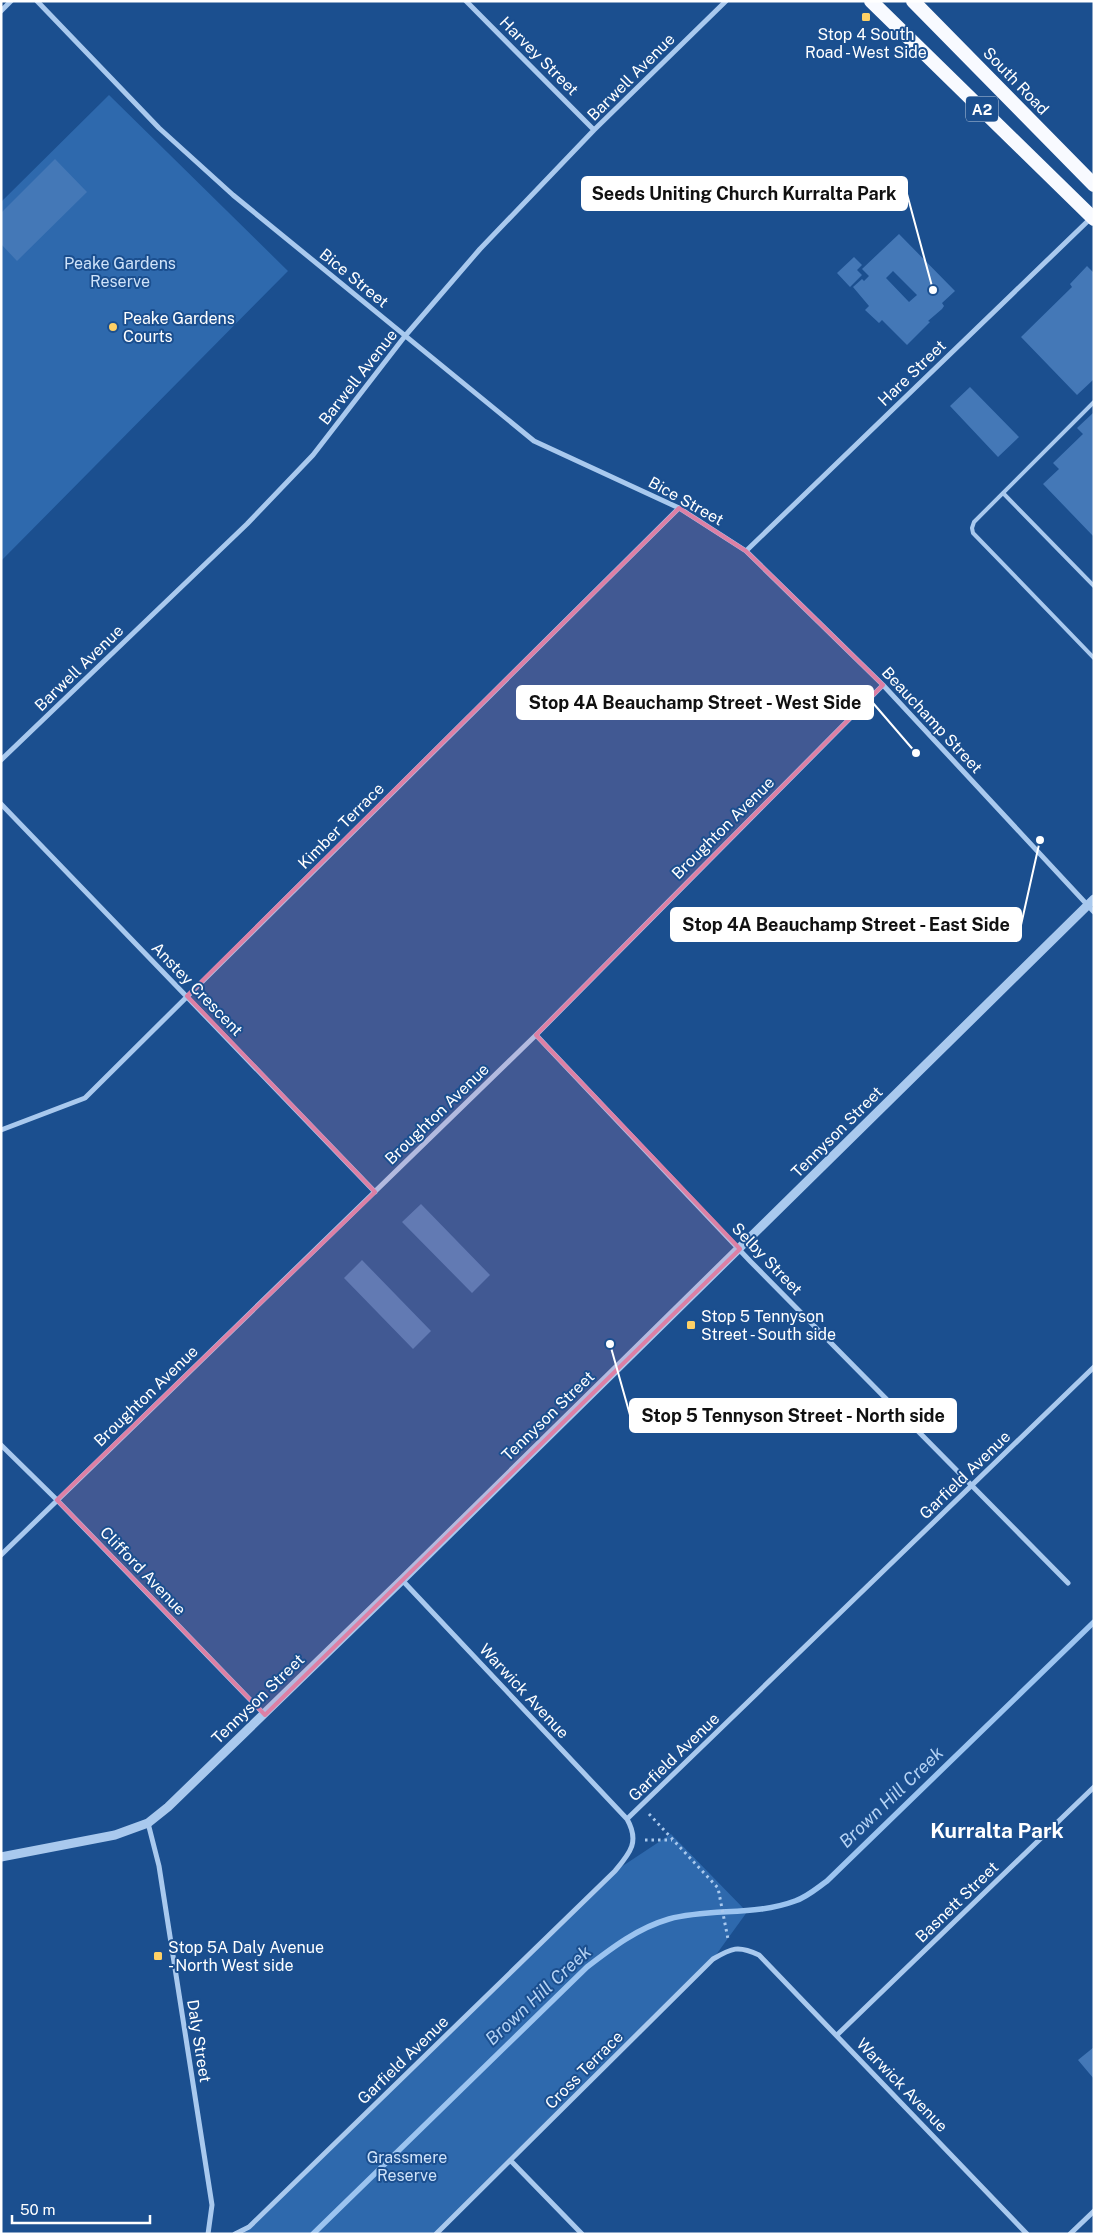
<svg xmlns="http://www.w3.org/2000/svg" width="1095" height="2235" font-family="'Public Sans',sans-serif">
<rect width="100%" height="100%" fill="#1b4f8f"/>
<path fill="#2e69ad" d="M109,95L288,271L1,561V202Z
M671,1834L747,1912L713,1959L435,2234H231L249,2227L615,1871Z"/>
<g fill="none" stroke-linecap="round" stroke-linejoin="round">
<path stroke="#9cc4f0" stroke-width="5.5" d="M313,2234L587,1967C613,1947 638,1928 669,1919C710,1908 755,1916 795,1901C807,1897 817,1888 827,1881L1094,1622"/>
</g>
<path fill="#4478b7" fill-rule="evenodd" d="M55,159L87,192L17,261L1,244V213Z
M899,234L955,291L942,303L944,306L942,309L928,321L930,322L907,345L882,320L879,323L865,310L869,306L853,287L862,279L864,281L869,276L862,269ZM893,271L917,295L909,302L886,278Z
M854,257L862,265L857,270L862,275L850,287L837,273Z
M1087,266L1094,273V379L1077,395L1021,337L1072,287L1070,284Z
M970,387L1019,437L998,457L950,406Z
M1094,412V537L1043,484L1059,469L1053,463L1083,434L1077,428Z
M421,1204L490,1275L472,1293L402,1222Z
M362,1260L431,1331L413,1349L344,1278Z
M1094,2047V2079L1078,2060Z"/>
<g fill="none" stroke-linecap="round" stroke-linejoin="round">
<path stroke="#a9c9ee" stroke-width="3" stroke-dasharray="2.5 4" stroke-linecap="butt" d="M649,1814L718,1888L728,1939
M645,1840H672"/>
<path stroke="#a9c9ee" stroke-width="4" d="M1094,402L974,522L972,528L973,533L1094,658
M1003,493L1094,586"/>
<path stroke="#a9c9ee" stroke-width="5" d="M37,1L159,128L233,195L534,441L679,508L746,551L883,685L1094,912
M466,1L594,130
M1,11L11,1
M746,551L1091,218
M1,760L247,524L313,455L405,336L480,249L594,130L726,1
M1,804L375,1192
M536,1035L750,1261L1068,1583
M1,1130L85,1098L679,508
M1,1445L57,1500L264,1714
M1,1555L536,1035L883,685
M627,1819L1094,1367
M148,1823L159,1866L212,2205L208,2234
M837,2035L1094,1787
M511,2161L582,2234
M235,2234L249,2227L615,1871C630,1853 640,1842 627,1819L402,1580
M436,2234L713,1959C732,1948 738,1945 759,1955L1027,2234
M1070,2234L1094,2211"/>
<path stroke="#a9c9ee" stroke-width="9" d="M1,1857L115,1835L148,1823L168,1807L402,1580L1094,899"/>
<path stroke="#f8faff" stroke-width="14" d="M871,1L1094,219
M913,1L1094,185"/>
</g>
<path fill="#dd80a5" fill-opacity="0.2" stroke="#dd80a5" stroke-width="4" stroke-linejoin="round" d="M679,508L746,551L883,685L536,1035L740,1249L265,1715L57,1500L375,1192L187,996Z"/>
<g fill="#ffd166" stroke="#1b4f8f" stroke-width="2">
<rect x="861" y="12" width="10" height="10" rx="2.5"/>
<circle cx="113" cy="327" r="5"/>
<rect x="686" y="1320" width="10" height="10" rx="2.5"/>
<rect x="153" y="1951" width="10" height="10" rx="2.5"/>
</g>
<g text-anchor="middle" dominant-baseline="central" stroke-width="4" stroke-linejoin="round" paint-order="stroke">
<rect fill="#1b4f8f" stroke="#bbcadd" stroke-width="1" x="966" y="96.5" width="32" height="25" rx="4"/>
<g font-size="15" font-weight="bold" fill="#fff">
<text x="982" y="109">A2</text>
</g>
<g font-size="16" fill="#fff" stroke="#1b4f8f" text-anchor="start">
<text x="866" y="34" text-anchor="middle">Stop 4 South<tspan x="866" dy="18">Road - West Side</tspan></text>
<text x="123" y="318">Peake Gardens<tspan x="123" dy="18">Courts</tspan></text>
<text x="701" y="1316">Stop 5 Tennyson<tspan x="701" dy="18">Street - South side</tspan></text>
<text x="168" y="1947">Stop 5A Daly Avenue<tspan x="168" dy="18">- North West side</tspan></text>
</g>
<g font-size="16" fill="#fff" stroke="#1b4f8f">
<text transform="translate(539 56) rotate(45)">Harvey Street</text>
<text transform="translate(631 77) rotate(-45)">Barwell Avenue</text>
<text transform="translate(1016 81) rotate(46)">South Road</text>
<text transform="translate(354 278) rotate(39)">Bice Street</text>
<text transform="translate(912 373) rotate(-44)">Hare Street</text>
<text transform="translate(358 377) rotate(-52)">Barwell Avenue</text>
<text transform="translate(686 501) rotate(29)">Bice Street</text>
<text transform="translate(79 668) rotate(-44)">Barwell Avenue</text>
<text transform="translate(932 720) rotate(47)">Beauchamp Street</text>
<text transform="translate(341 826) rotate(-45)">Kimber Terrace</text>
<text transform="translate(723 828) rotate(-45)">Broughton Avenue</text>
<text transform="translate(197 989) rotate(46)">Anstey Crescent</text>
<text transform="translate(437 1114) rotate(-44)">Broughton Avenue</text>
<text transform="translate(837 1132) rotate(-45)">Tennyson Street</text>
<text transform="translate(767 1259) rotate(46)">Selby Street</text>
<text transform="translate(146 1396) rotate(-44)">Broughton Avenue</text>
<text transform="translate(548 1416) rotate(-44)">Tennyson Street</text>
<text transform="translate(965 1475) rotate(-44)">Garfield Avenue</text>
<text transform="translate(143 1571) rotate(46)">Clifford Avenue</text>
<text transform="translate(524 1691) rotate(47)">Warwick Avenue</text>
<text transform="translate(258 1699) rotate(-44)">Tennyson Street</text>
<text transform="translate(674 1757) rotate(-44)">Garfield Avenue</text>
<text transform="translate(957 1902) rotate(-44)">Basnett Street</text>
<text transform="translate(199 2041) rotate(81)">Daly Street</text>
<text transform="translate(403 2060) rotate(-44)">Garfield Avenue</text>
<text transform="translate(584 2070) rotate(-45)">Cross Terrace</text>
<text transform="translate(902 2085) rotate(46)">Warwick Avenue</text>
</g>
<g font-size="16" fill="#cfe3fa" stroke="#1b4f8f">
<text x="120" y="263">Peake Gardens<tspan x="120" dy="18">Reserve</tspan></text>
<text x="407" y="2157">Grassmere<tspan x="407" dy="18">Reserve</tspan></text>
</g>
<g font-size="18" font-style="italic" fill="#b5d3f5" stroke="#1b4f8f">
<text transform="translate(891 1797) rotate(-44)">Brown Hill Creek</text>
<text transform="translate(538 1995) rotate(-43)">Brown Hill Creek</text>
</g>
<g font-size="21" font-weight="bold" fill="#fff" stroke="#1b4f8f">
<text x="997" y="1830">Kurralta Park</text>
</g>
</g>
<path fill="none" stroke="#fff" stroke-width="2" d="M933 290L907 194M916 753L873 703M1040 840L1021 925M610 1344L630 1415"/>
<g fill="#fff" stroke="#1b4f8f" stroke-width="2">
<circle cx="933" cy="290" r="5"/>
<circle cx="916" cy="753" r="5"/>
<circle cx="1040" cy="840" r="5"/>
<circle cx="610" cy="1344" r="5"/>
</g>
<g fill="#fff" stroke="#fff" stroke-width="2">
<rect x="582" y="177" width="325" height="33" rx="5"/>
<rect x="517" y="686" width="356" height="33" rx="5"/>
<rect x="671" y="908" width="350" height="33" rx="5"/>
<rect x="630" y="1399" width="326" height="33" rx="5"/>
</g>
<g font-size="18" text-anchor="middle" font-weight="bold" fill="#111">
<text x="744" y="200">Seeds Uniting Church Kurralta Park</text>
<text x="695" y="709">Stop 4A Beauchamp Street - West Side</text>
<text x="846" y="931">Stop 4A Beauchamp Street - East Side</text>
<text x="793" y="1422">Stop 5 Tennyson Street - North side</text>
</g>
<rect width="1095" height="2235" fill="none" stroke="#ffffff" stroke-width="5"/>
<path d="M12 2215v8h138v-8" fill="none" stroke="#ffffff" stroke-width="2.5"/>
<text x="20" y="2215" font-size="15" fill="#ffffff" stroke="#1b4f8f" stroke-width="4" paint-order="stroke">50 m</text>
</svg>
